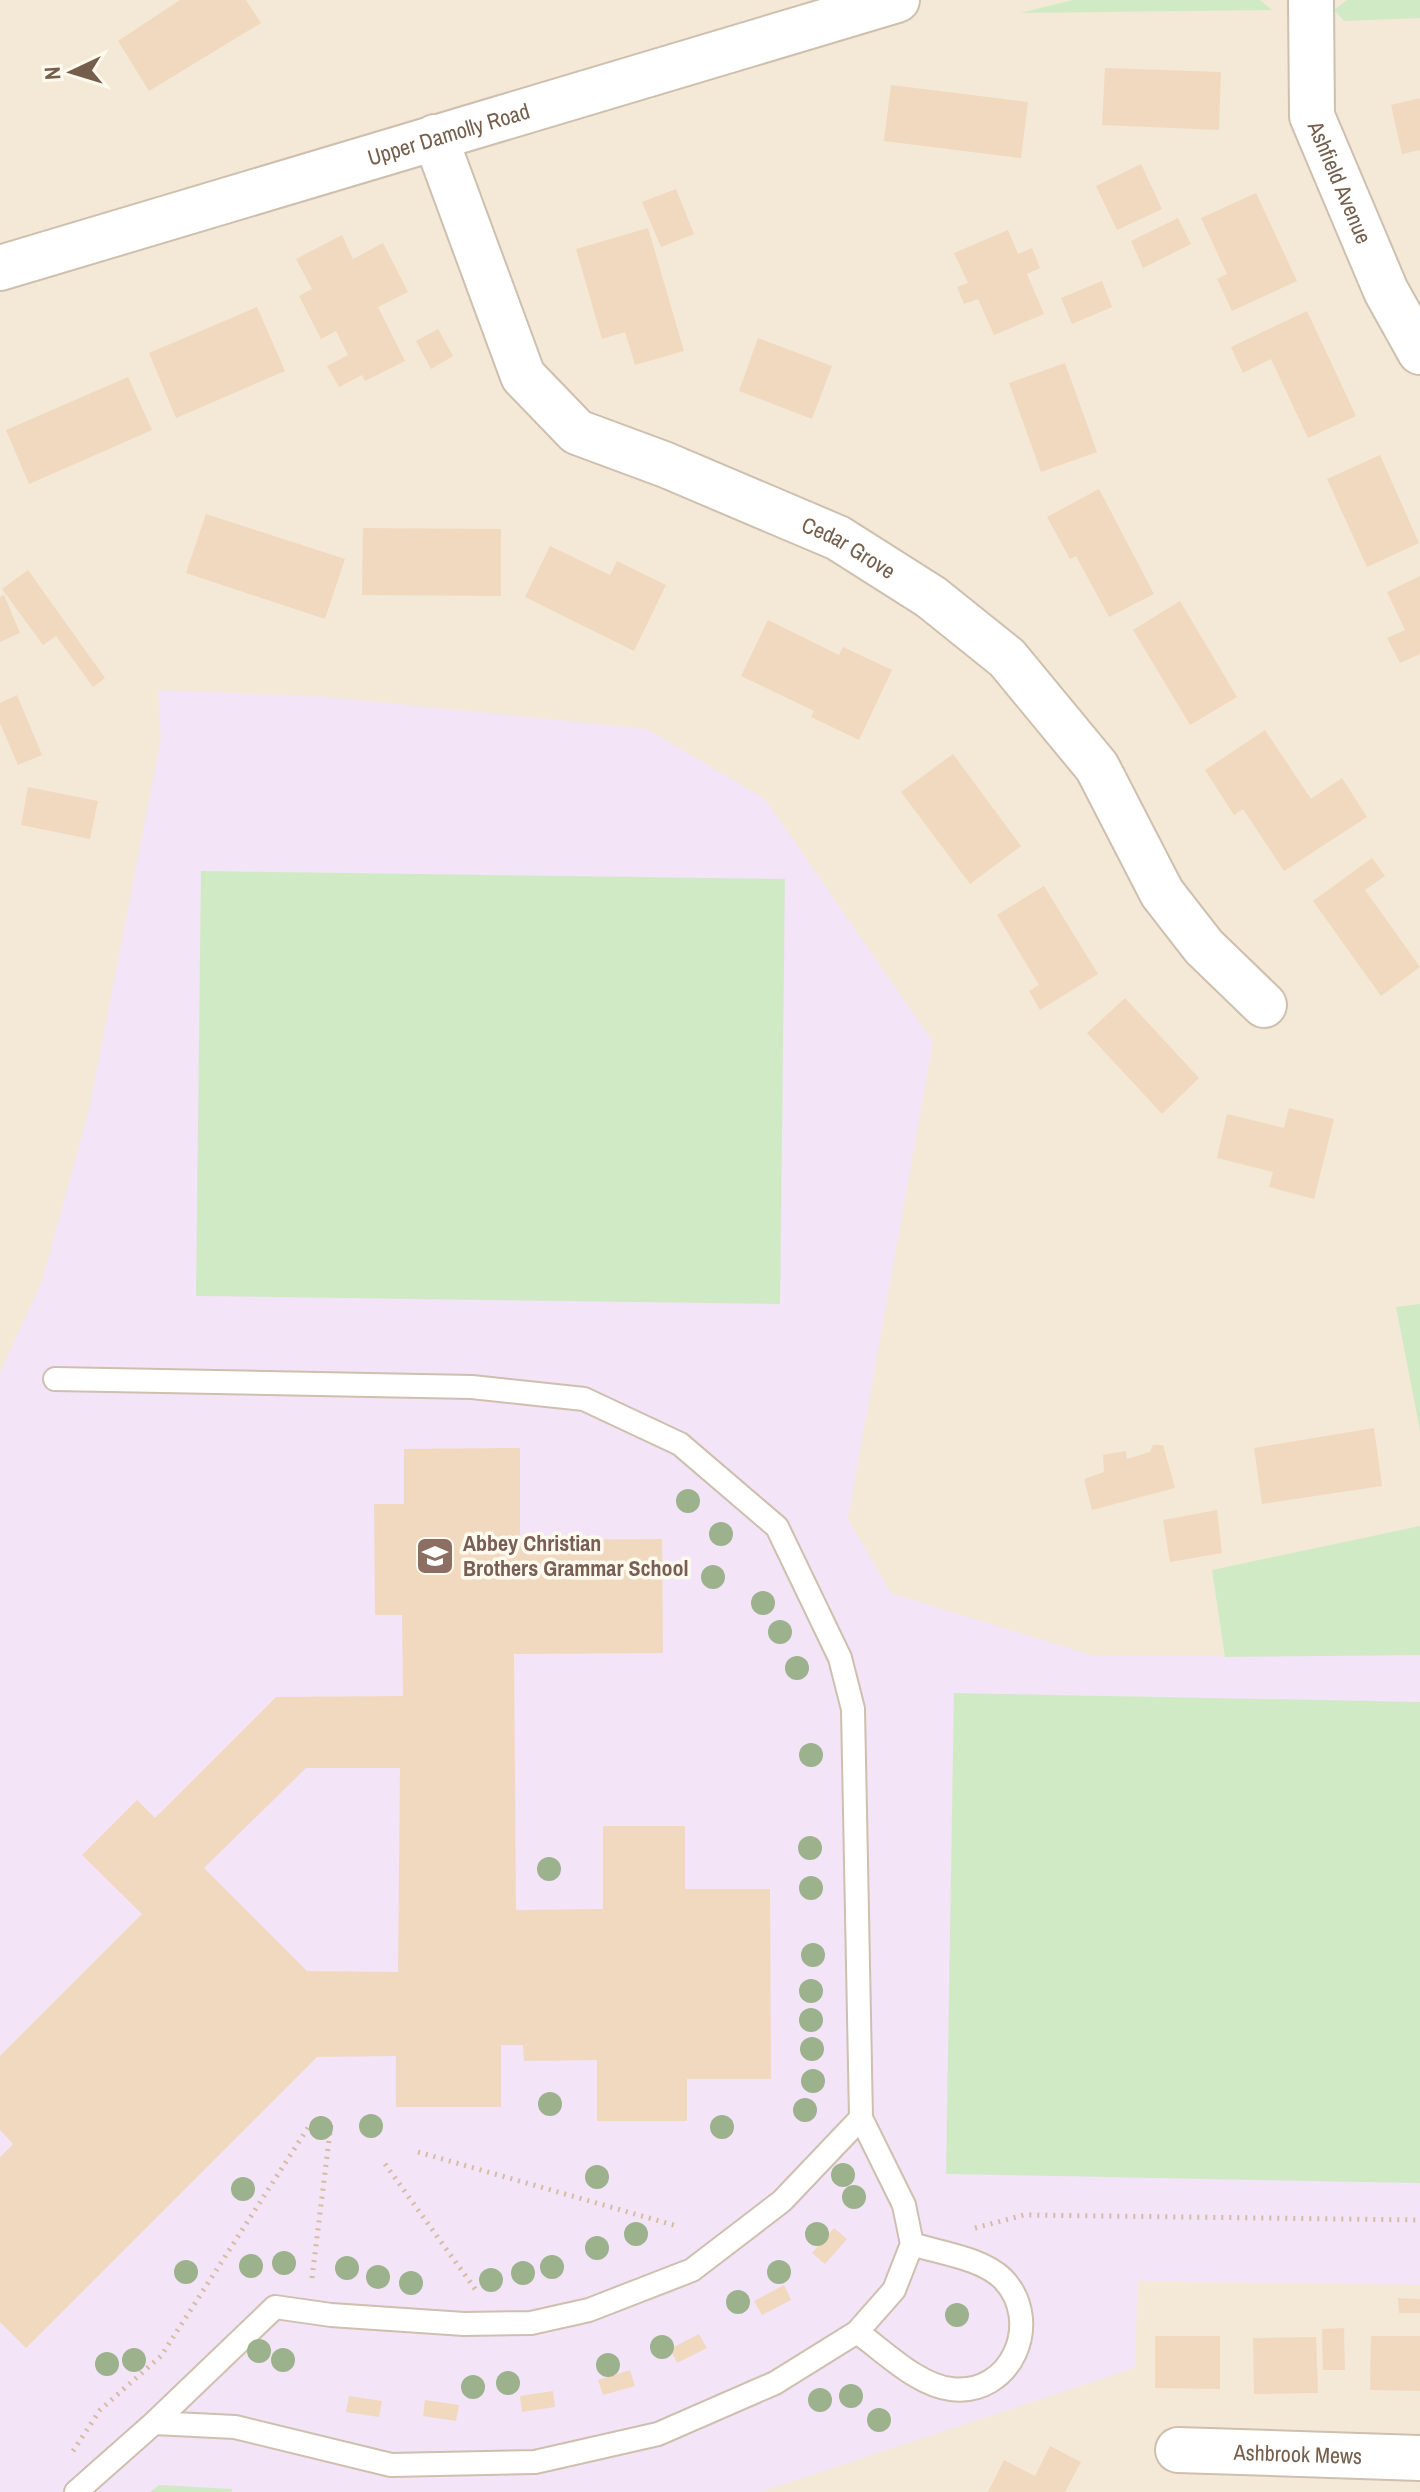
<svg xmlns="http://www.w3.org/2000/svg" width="1420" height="2492" font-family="'Archivo Narrow',sans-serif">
<rect width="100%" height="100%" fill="#fcf6e7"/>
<path fill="#f3e9d6" d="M0,0H1420V2492H0Z"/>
<path fill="#f3e4f8" d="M158,690L327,697L647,729L765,799L933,1042L848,1519L891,1593L1094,1656H1420V2285L1138,2281L1135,2368L760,2492H0V1373L42,1281L89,1110L161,739Z"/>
<path fill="#d0eac6" d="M1073,0H1260L1272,10L1020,13Z
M1347,0H1420V18L1344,21L1334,10Z
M201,871L785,879L780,1304L196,1296Z
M1420,1304V1430L1396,1307Z
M1420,1526V1655L1225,1657L1212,1570Z
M954,1693L1420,1702V2183L946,2174Z
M159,2485L232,2489V2492H150Z"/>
<path fill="#f1d9bf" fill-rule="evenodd" d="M180,0H246L261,23L149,91L118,41Z
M1105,68L1221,72L1219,130L1102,125Z
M891,85L1028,102L1021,158L884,141Z
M1420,98V150L1402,154L1391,105Z
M1141,164L1162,209L1117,230L1096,186Z
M676,189L694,234L661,247L642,202Z
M1256,193L1297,281L1232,311L1217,279L1227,274L1201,218Z
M1178,218L1191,244L1143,268L1131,241Z
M648,228L684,351L635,365L625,332L602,339L576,249Z
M1008,230L1018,254L1032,248L1040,268L1027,274L1044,314L994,335L978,299L964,304L957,287L968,283L954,253Z
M342,235L353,259L383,243L408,292L378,307L405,361L365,381L362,375L339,387L327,366L348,355L336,331L321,339L299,296L312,289L296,259Z
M1102,281L1112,307L1072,324L1061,298Z
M257,307L285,371L176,418L149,353Z
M1307,311L1356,416L1308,438L1271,359L1243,373L1231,347Z
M438,329L453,356L431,369L416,341Z
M758,338L832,366L812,419L739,391Z
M1065,363L1097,452L1041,472L1009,383Z
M128,377L152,430L29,484L6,430Z
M1380,455L1419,543L1367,567L1327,479Z
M1099,489L1154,594L1109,617L1076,556L1070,559L1047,517Z
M206,514L345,559L325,619L186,573Z
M363,528L501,529V596L362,595Z
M550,546L610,575L617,561L666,585L634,651L525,597Z
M28,570L105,678L93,687L56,636L43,645L2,589Z
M1420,576V654L1400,663L1387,638L1405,630L1387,592Z
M4,595L20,633L0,642V597Z
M1180,601L1237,697L1190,725L1133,630Z
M768,620L839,655L843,647L892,670L859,740L811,717L814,711L741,676Z
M17,695L42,755L18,765L0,723V703Z
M1265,730L1311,799L1342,778L1367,817L1284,871L1243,809L1234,815L1205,770Z
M953,754L1021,846L970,884L901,792Z
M28,787L98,801L90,839L21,825Z
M1372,858L1385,876L1365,890L1420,967L1381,996L1313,901Z
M1044,886L1098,974L1040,1010L1029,991L1039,985L997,915Z
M1125,998L1199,1078L1162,1114L1087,1033Z
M1289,1108L1334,1119L1314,1199L1269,1187L1273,1172L1217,1158L1227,1114L1284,1128Z
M1374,1428L1382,1486L1262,1504L1254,1448Z
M1153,1445H1163L1175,1488L1092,1510L1084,1479L1104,1472L1103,1455L1126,1451L1127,1459L1150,1452Z
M520,1448V1540L662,1539L663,1653L514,1654L516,1910L603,1909V1826H685V1889H770L771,2079H687V2121H597V2060L524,2061L523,2045H501V2107H396V2056L317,2057L26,2348L0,2322V2157L13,2144L0,2130V2056L142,1914L82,1855L137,1800L155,1818L276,1697L403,1696L402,1615H375L374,1504H404V1449ZM306,1768H400L398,1972L307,1971L204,1868Z
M1217,1510L1222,1553L1170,1562L1163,1520Z
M834,2228L847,2239L825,2264L812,2253Z
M784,2285L791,2300L762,2315L754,2301Z
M1398,2298L1420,2299V2313H1399Z
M1344,2328L1345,2370H1323L1322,2329Z
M699,2334L707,2348L677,2363L670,2349Z
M1155,2336H1220V2389L1155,2388Z
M1371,2336H1420V2391L1370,2390Z
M1316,2337L1318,2393L1254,2394L1253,2338Z
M630,2370L635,2386L603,2395L598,2380Z
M553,2391L555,2407L522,2412L520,2396Z
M349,2396L382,2401L379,2417L346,2412Z
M425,2400L459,2405L456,2421L423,2416Z
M1050,2446L1081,2462L1065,2492H988L1004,2460L1035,2476Z"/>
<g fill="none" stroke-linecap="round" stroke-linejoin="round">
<defs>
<path id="service" d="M55,1379L472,1387L584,1399L680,1444L777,1527L840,1658L853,1709L861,2118L904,2205L912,2244L894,2290L857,2332L775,2383L658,2434L535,2462L391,2465L235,2427L154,2423
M857,2332C884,2351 917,2385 951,2389C1011,2397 1044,2322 1003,2279C982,2258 940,2253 912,2244
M76,2492L154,2423L275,2307L331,2315L464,2324L531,2323L589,2310L692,2270L782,2201L861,2118"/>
<g id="minor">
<path id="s1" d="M1311,0L1312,116L1386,291L1420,352"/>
<path id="s2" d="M435,137L523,376L577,432L666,465L838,538L931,597L1007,658L1097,767L1162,893L1204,947L1264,1005"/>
<path id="s3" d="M0,268L897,0"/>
<path id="s4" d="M1178,2450L1420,2458"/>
</g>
</defs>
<use href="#service" stroke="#cebfae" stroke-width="26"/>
<use href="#minor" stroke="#cebfae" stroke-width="48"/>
<path stroke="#d6bca2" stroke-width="5" stroke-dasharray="2 6" stroke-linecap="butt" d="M418,2152L677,2226
M385,2164L478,2293
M975,2228L1024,2215L1420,2220
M312,2278L331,2124
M73,2451L100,2410L161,2356L311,2123"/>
<use href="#service" stroke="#fff" stroke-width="22"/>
<use href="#minor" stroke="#fff" stroke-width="44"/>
</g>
<g fill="#9cb28d">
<circle cx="688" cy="1501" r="12"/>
<circle cx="721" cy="1534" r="12"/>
<circle cx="713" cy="1577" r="12"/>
<circle cx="763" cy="1603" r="12"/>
<circle cx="780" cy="1632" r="12"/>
<circle cx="797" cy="1668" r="12"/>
<circle cx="811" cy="1755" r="12"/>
<circle cx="810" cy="1848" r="12"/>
<circle cx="549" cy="1869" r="12"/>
<circle cx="811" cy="1888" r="12"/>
<circle cx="813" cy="1955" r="12"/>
<circle cx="811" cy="1991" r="12"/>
<circle cx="811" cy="2020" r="12"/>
<circle cx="812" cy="2049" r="12"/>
<circle cx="813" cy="2081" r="12"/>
<circle cx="550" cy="2104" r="12"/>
<circle cx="805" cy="2110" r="12"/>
<circle cx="371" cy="2126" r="12"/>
<circle cx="722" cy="2127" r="12"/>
<circle cx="321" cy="2128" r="12"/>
<circle cx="843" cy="2175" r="12"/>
<circle cx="597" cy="2177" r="12"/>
<circle cx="243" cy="2189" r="12"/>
<circle cx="854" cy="2197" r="12"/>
<circle cx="636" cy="2234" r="12"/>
<circle cx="817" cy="2234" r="12"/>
<circle cx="597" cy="2248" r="12"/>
<circle cx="284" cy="2263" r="12"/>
<circle cx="251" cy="2266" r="12"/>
<circle cx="552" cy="2267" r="12"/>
<circle cx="347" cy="2268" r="12"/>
<circle cx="186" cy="2272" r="12"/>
<circle cx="779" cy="2272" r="12"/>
<circle cx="523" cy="2273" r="12"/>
<circle cx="378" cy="2277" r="12"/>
<circle cx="491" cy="2280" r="12"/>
<circle cx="411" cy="2283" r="12"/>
<circle cx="738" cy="2302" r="12"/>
<circle cx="957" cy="2315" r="12"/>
<circle cx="662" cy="2347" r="12"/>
<circle cx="259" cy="2351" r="12"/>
<circle cx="134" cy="2360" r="12"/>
<circle cx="283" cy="2360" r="12"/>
<circle cx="107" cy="2364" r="12"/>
<circle cx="608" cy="2365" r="12"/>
<circle cx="508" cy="2383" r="12"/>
<circle cx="473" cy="2387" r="12"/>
<circle cx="851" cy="2396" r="12"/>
<circle cx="820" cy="2400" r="12"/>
<circle cx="879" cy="2420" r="12"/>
</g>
<defs>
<symbol id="school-square" viewBox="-11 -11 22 22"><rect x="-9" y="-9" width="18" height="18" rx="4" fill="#8d6e63" stroke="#fffaee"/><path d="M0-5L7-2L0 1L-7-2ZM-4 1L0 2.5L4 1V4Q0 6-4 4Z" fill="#fff"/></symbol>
</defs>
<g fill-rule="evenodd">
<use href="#school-square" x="413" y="1534" width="44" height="44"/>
</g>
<g text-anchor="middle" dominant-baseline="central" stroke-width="7" stroke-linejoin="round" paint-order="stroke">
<g font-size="22" fill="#755f4c" stroke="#fffaee">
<text stroke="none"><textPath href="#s3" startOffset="468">Upper Damolly Road</textPath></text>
<text stroke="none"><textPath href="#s1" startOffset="188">Ashfield Avenue</textPath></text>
<text stroke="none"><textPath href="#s2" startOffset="628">Cedar Grove</textPath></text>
<text stroke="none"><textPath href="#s4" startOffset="120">Ashbrook Mews</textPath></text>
</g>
<g font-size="22" font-weight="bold" fill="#785e54" stroke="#fffaee" text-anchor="start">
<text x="463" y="1543">Abbey Christian<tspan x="463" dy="25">Brothers Grammar School</tspan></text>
</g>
</g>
<g transform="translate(72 72) rotate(266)" stroke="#fffaee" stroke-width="6" paint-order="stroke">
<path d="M0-6L14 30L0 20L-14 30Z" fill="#755f4c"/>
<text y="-12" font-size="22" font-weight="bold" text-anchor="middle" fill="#755f4c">N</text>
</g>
</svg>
